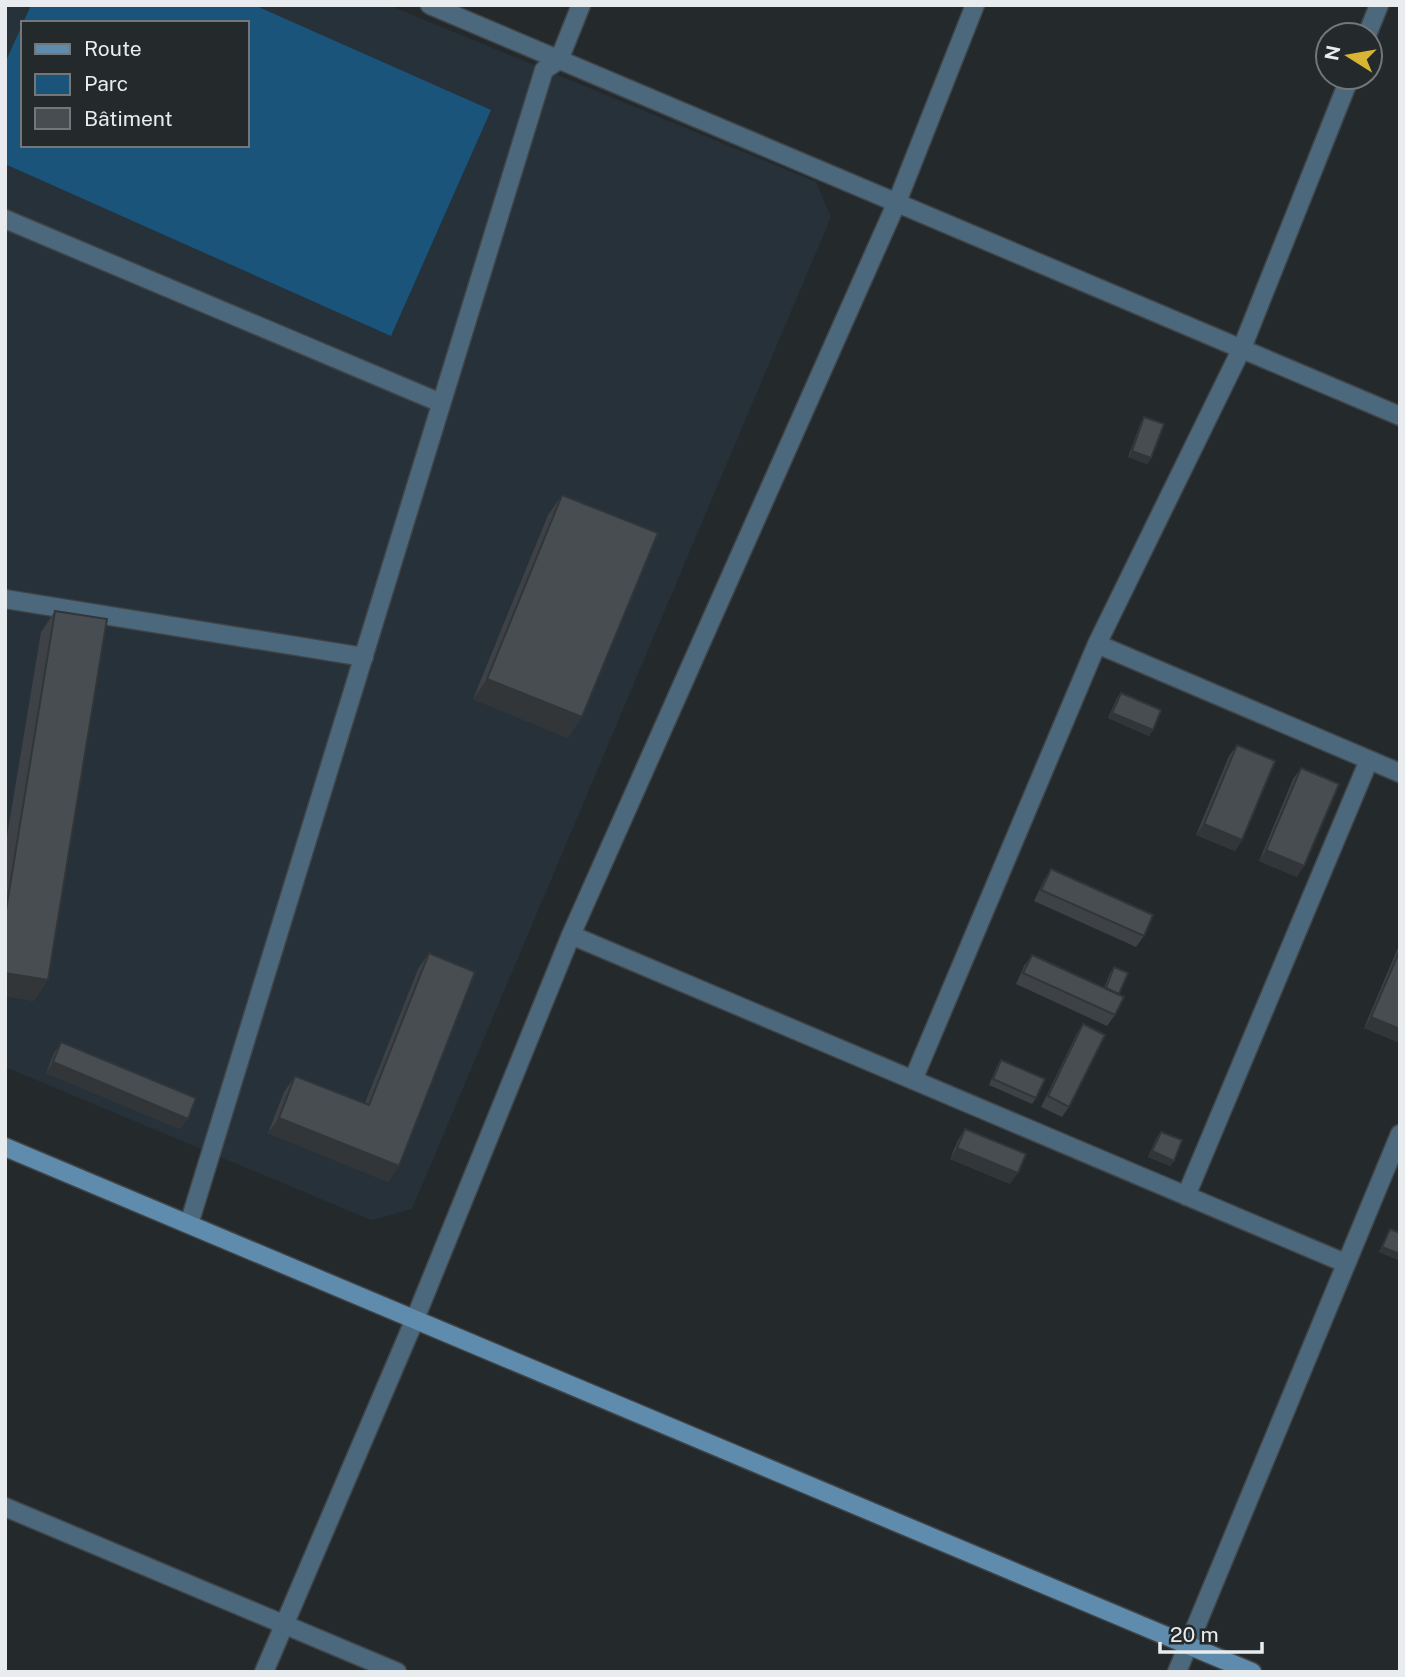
<svg xmlns="http://www.w3.org/2000/svg" width="1405" height="1677" font-family="'Public Sans',sans-serif">
<rect width="100%" height="100%" fill="#24292c"/>
<path fill="#273139" fill-rule="evenodd" d="M5,5H389L816,182L831,217L412,1209L371,1220L5,1067ZM23,23H247V145H23Z"/>
<path fill="#1a547a" d="M31,5H254L491,110L391,336L5,164V63L23,23V145H247V23H23Z"/>
<g fill="none" stroke-linecap="round" stroke-linejoin="round">
<defs>
<path id="lane" d="M5,219L441,403
M5,599L364,657
M189,1224L544,70L559,60"/>
<path id="street" d="M430,5L1400,416
M1367,35L1379,5
M559,60L581,5
M1097,644L1400,773
M571,935L1345,1263
M913,1080L1097,644L1242,348L1350,77
M1186,1196L1369,760
M5,1507L397,1672
M264,1672L415,1319L571,935L897,202L975,5
M1177,1672L1400,1134"/>
<path id="secondary" d="M5,1147L1252,1672"/>
</defs>
<use href="#lane" stroke="#404447" stroke-width="21"/>
<use href="#street" stroke="#404447" stroke-width="21"/>
<use href="#secondary" stroke="#404447" stroke-width="21"/>
<use href="#lane" stroke="#4c687d" stroke-width="18"/>
<use href="#street" stroke="#4c687d" stroke-width="18"/>
<use href="#secondary" stroke="#5f8bad" stroke-width="18"/>
</g>
<path fill="#3e4246" d="M1144,417L1151,458L1147,464L1128,457L1141,422Z
M562,495L568,738L473,699L548,515Z
M55,611L34,1001L5,996V848L41,632Z
M1121,693L1153,730L1149,736L1108,718L1117,698Z
M1237,745L1242,840L1235,851L1196,835L1229,756Z
M1301,768L1297,877L1259,861L1293,779Z
M1051,869L1144,936L1136,947L1034,901L1044,880Z
M1400,946V1043L1364,1028L1397,950Z
M429,953L399,1166L388,1182L268,1133L284,1092L295,1076L365,1103L418,969Z
M1032,955L1104,988L1110,973L1114,967L1119,995L1115,1015L1107,1026L1016,984L1024,966Z
M1083,1024L1069,1107L1062,1117L1041,1107L1076,1035Z
M61,1042L180,1129L46,1073L54,1053Z
M1001,1060L1036,1098L1032,1104L989,1085L997,1066Z
M965,1129L1010,1184L950,1159L958,1140Z
M1161,1132L1174,1161L1170,1166L1148,1157L1157,1137Z"/>
<path fill="#323639" d="M1132,451L1151,458L1147,464L1128,457Z
M487,679L582,717L568,738L473,699Z
M1112,713L1153,730L1149,736L1108,718Z
M1204,824L1242,840L1235,851L1196,835Z
M1266,850L1304,866L1297,877L1259,861Z
M5,973L48,980L34,1001L5,996Z
M1371,1017L1400,1029V1043L1364,1028Z
M53,1062L188,1119L180,1129L46,1073Z
M279,1118L399,1166L388,1182L268,1133Z
M957,1148L1018,1173L1010,1184L950,1159Z
M1152,1151L1174,1161L1170,1166L1148,1157Z
M1382,1247L1400,1254V1261L1378,1252Z"/>
<path fill="#484d51" stroke="#323639" stroke-width="2" d="M1144,417L1164,424L1151,458L1132,451Z
M562,495L658,533L582,717L487,679Z
M55,611L107,619L48,980L5,973V916Z
M1121,693L1161,710L1153,730L1112,713Z
M1237,745L1275,761L1242,840L1204,824Z
M1301,768L1339,784L1304,866L1266,850Z
M1051,869L1153,915L1144,936L1041,890Z
M1400,950V1029L1371,1017Z
M429,953L475,972L399,1166L279,1118L295,1076L369,1105Z
M1032,955L1124,997L1115,1015L1023,973Z
M1114,967L1128,973L1119,994L1106,988Z
M1083,1024L1105,1035L1069,1107L1048,1096Z
M61,1042L196,1098L188,1119L53,1062Z
M1001,1060L1045,1079L1036,1098L993,1079Z
M965,1129L1026,1154L1018,1173L957,1148Z
M1161,1132L1182,1140L1174,1161L1152,1151Z
M1390,1229L1400,1233V1254L1382,1247Z"/>
<rect width="1405" height="1677" fill="none" stroke="#e9ecef" stroke-width="14"/>
<rect x="21" y="21" width="228" height="126" fill="#24292c" stroke="#73777a" stroke-width="2"/>
<rect x="35" y="44" width="35" height="10" fill="#5f8bad" stroke="#73777a" stroke-width="2"/>
<text x="84" y="56" font-size="21" fill="#e9ecef">Route</text>
<rect x="35" y="74" width="35" height="21" fill="#1a547a" stroke="#73777a" stroke-width="2"/>
<text x="84" y="91" font-size="21" fill="#e9ecef">Parc</text>
<rect x="35" y="108" width="35" height="21" fill="#484d51" stroke="#73777a" stroke-width="2"/>
<text x="84" y="126" font-size="21" fill="#e9ecef">Bâtiment</text>
<g transform="translate(1349 56) rotate(281)"><circle r="33" fill="#24292c" stroke="#73777a" stroke-width="2"/>
<path d="M0-5L12 26L0 18L-12 26Z" fill="#d8b434"/>
<text y="-10" font-size="19" font-weight="bold" text-anchor="middle" fill="#e9ecef">N</text>
</g>
<path d="M1160 1642v10h102v-10" fill="none" stroke="#e9ecef" stroke-width="3.5"/>
<text x="1170" y="1642" font-size="21" fill="#e9ecef" stroke="#24292c" stroke-width="5" paint-order="stroke">20 m</text>
</svg>
